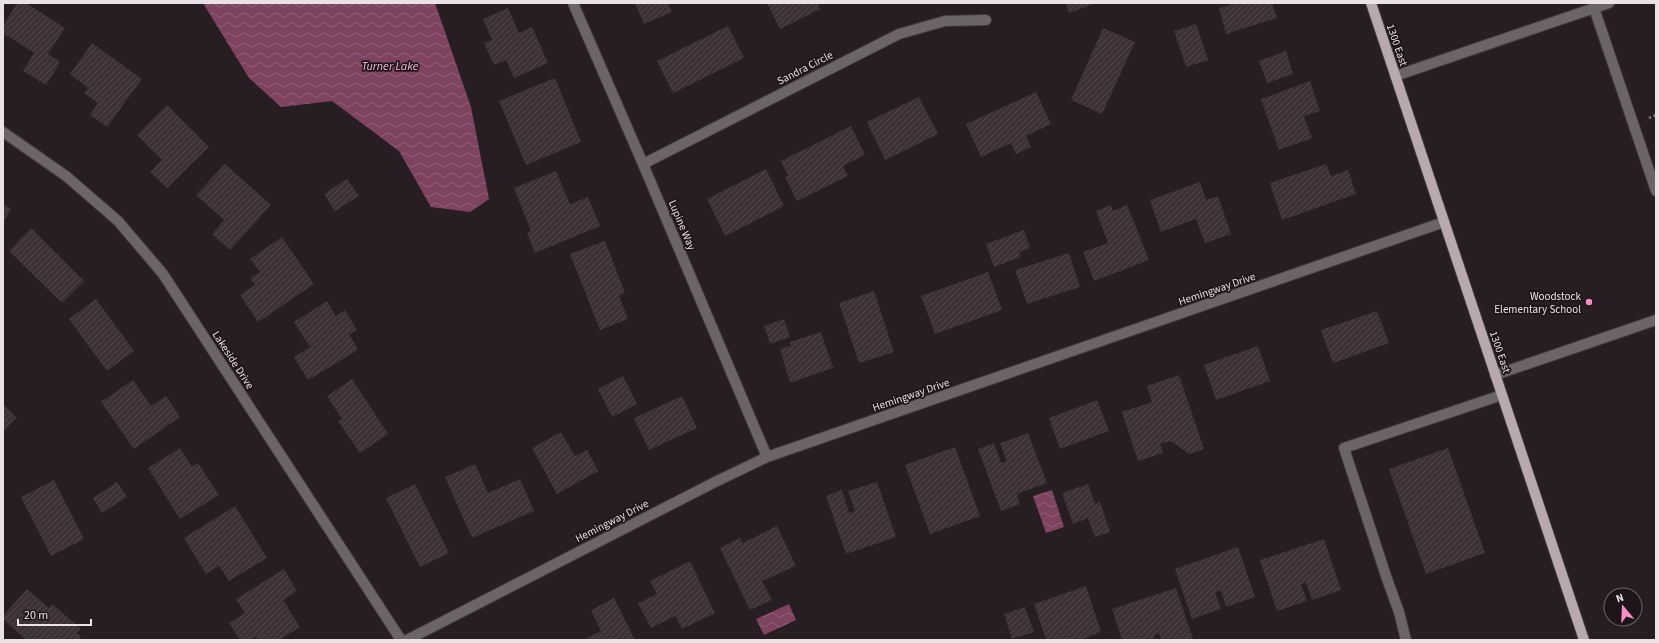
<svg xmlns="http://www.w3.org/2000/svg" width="1659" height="643" font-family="'Source Sans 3',sans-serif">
<defs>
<pattern id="water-waves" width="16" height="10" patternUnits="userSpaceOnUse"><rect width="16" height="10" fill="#7d4361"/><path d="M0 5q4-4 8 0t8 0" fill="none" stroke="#905e78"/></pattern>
<pattern id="building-hatch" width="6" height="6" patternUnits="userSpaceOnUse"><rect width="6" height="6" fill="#3d3137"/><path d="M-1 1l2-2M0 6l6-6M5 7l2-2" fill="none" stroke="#50454a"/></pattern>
</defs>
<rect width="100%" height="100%" fill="#281d22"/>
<path fill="url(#water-waves)" d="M203,3H435L471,107L489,199L470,212L431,207L399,151L332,101L281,107L249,78Z
M1052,490L1064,527L1046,533L1033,496Z
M789,604L796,620L764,635L756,619Z"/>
<path fill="url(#building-hatch)" d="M17,3H26L65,28L48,54L60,62L46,85L23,71L34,53L3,33V26Z
M635,3H668L672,12L644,24Z
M767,3H817L820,9L780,29Z
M1066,3H1096L1069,13Z
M1230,3H1272L1277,18L1226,34L1219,8L1231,5Z
M508,8L519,33L532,27L548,63L514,78L506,60L494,65L484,43L492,40L483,19Z
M1196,24L1208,60L1186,67L1174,31Z
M728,26L744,58L673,93L657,61Z
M1103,28L1135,42L1102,114L1071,100Z
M92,43L142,79L107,127L90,115L98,103L84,93L88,88L70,74Z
M1286,51L1293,74L1267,83L1259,61Z
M555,78L581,142L526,165L499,101Z
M1310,81L1320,111L1304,116L1312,138L1279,150L1261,99Z
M1036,92L1051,124L1026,136L1031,147L1016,154L1011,143L981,157L966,124Z
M919,97L938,134L885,160L867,122Z
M167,105L209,147L167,188L150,172L162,160L137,135Z
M851,126L865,155L843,166L848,176L797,201L785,177L788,175L781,161Z
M225,164L271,205L230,250L212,234L224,220L196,195Z
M1326,164L1331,176L1348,170L1356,194L1282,220L1270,183Z
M766,169L784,206L725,236L707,199Z
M556,171L570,204L588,197L600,226L535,253L527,233L531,231L514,188Z
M347,179L359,196L335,211L324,194Z
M1200,182L1206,200L1218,196L1231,234L1205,243L1196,219L1161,232L1150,200Z
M3,204L11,209L3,222Z
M1111,205L1113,211L1127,205L1149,260L1094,281L1083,252L1108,243L1096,211Z
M31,228L84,281L62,303L9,251Z
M1024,230L1030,248L1019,252L1021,257L994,267L986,244Z
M282,237L314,284L258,322L240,295L255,285L250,278L260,272L250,259Z
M605,241L625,293L619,296L628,319L600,330L570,254Z
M1069,253L1080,287L1027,304L1015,270Z
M988,272L1002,310L935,334L921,296Z
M874,291L894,352L859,363L839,303Z
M96,299L134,351L107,371L69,319Z
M327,301L336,316L345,310L357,330L349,334L358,350L308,380L294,357L310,347L294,322Z
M1377,311L1389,343L1333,363L1321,330Z
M784,319L790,337L770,344L764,326Z
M821,332L833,368L790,383L780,349L791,346L790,342Z
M1258,346L1270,381L1216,400L1204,365Z
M1179,375L1204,449L1189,454L1171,441L1160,444L1163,453L1138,461L1122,412L1152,402L1147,386Z
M623,376L637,404L612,417L598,389Z
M352,379L388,434L360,453L338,421L342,419L327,396Z
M133,380L151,406L166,396L180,417L134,449L101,402Z
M682,396L697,428L649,450L634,418Z
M1097,400L1109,431L1060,449L1049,418Z
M3,404L17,418L3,431Z
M561,432L575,456L587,450L598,471L557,494L532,448Z
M1028,433L1047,483L1017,494L1020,504L1001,511L978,449L994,443L1001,463L1007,461L1000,443Z
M955,447L980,516L930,534L905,465Z
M180,448L192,467L198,463L219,495L180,519L148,468Z
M1448,448L1485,553L1426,574L1389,469Z
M475,464L488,493L520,479L534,511L472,538L445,477Z
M54,480L84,539L51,556L21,497Z
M117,482L127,497L102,513L93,498Z
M877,482L896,537L846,554L826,496L842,490L849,513L855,511L848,491Z
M415,484L449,553L420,567L386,498Z
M1088,484L1095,504L1100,502L1110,532L1095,537L1088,518L1073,524L1062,493Z
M235,506L267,558L229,581L219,566L206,574L184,538Z
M777,526L796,566L762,581L772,600L750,610L720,548L740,538L743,543Z
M1324,539L1341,590L1312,600L1306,583L1301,584L1307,601L1277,611L1260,560Z
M1238,547L1255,597L1226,607L1221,591L1215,592L1221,609L1192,619L1175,569Z
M690,561L715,613L682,629L675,616L651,628L638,603L657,594L650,581Z
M284,569L297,591L283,600L300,627L279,640H258L256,637L251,640H240L229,623L245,613L236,599Z
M1086,586L1101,632L1080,640H1046L1034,604Z
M1176,588L1193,639L1161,640L1159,633L1154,635L1155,640H1122L1112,609Z
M27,589L49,608L52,604L81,629L77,632L82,640H26L3,619V616Z
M614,598L635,640H583L601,631L591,610Z
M1025,607L1034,632L1012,639L1004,614Z"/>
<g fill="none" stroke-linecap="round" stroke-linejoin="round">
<defs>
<path id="minor" d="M573,3L643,164L767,457
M1594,8L1656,191
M1395,76L1609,3
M3,132L66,176L118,221L163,274L401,640
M643,164L899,34L945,21L986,20
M1495,375L1656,320
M407,640L715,482L767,457L1444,222
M1406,640L1399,612L1387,579L1344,448L1502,395"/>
<path id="major" d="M1371,3L1584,640"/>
</defs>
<use href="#minor" stroke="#43393d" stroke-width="12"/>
<use href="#major" stroke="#43393d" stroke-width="12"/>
<path stroke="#867c81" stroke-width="2.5" stroke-dasharray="2 3" stroke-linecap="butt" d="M1649,118L1656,115"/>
<use href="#minor" stroke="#6b6568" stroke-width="10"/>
<use href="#major" stroke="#b7a9af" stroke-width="10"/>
</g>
<circle fill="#fa8fc6" stroke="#1f1419" stroke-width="1.5" cx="1589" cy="302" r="4"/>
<g text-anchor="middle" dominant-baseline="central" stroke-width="3.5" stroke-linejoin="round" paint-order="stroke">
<g font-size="11" fill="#eae2e6" stroke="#1f1419">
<text transform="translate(1397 45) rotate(71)">1300 East</text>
<text transform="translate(805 68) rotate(-27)">Sandra Circle</text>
<text transform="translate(682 225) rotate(67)">Lupine Way</text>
<text transform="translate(1217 289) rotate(-19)">Hemingway Drive</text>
<text transform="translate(1500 352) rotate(71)">1300 East</text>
<text transform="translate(233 360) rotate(57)">Lakeside Drive</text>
<text transform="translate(911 395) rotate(-19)">Hemingway Drive</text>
<text transform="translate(612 521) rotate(-27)">Hemingway Drive</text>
</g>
<g font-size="11" fill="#eae2e6" stroke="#1f1419" text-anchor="end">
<text x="1581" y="296">Woodstock<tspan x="1581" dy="13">Elementary School</tspan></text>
</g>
<g font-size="12" font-style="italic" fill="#f5bed8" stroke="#1f1419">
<text x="390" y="66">Turner Lake</text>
</g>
</g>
<rect width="1659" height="643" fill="none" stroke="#eae2e6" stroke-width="8"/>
<g transform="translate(1623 607) rotate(341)"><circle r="19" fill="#1f1419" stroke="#70666b"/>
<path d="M0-3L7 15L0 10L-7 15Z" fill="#fa8fc6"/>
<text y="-6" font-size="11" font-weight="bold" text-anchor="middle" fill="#eae2e6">N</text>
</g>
<path d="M18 619v6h73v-6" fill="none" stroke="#eae2e6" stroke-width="2"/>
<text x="24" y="619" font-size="12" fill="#eae2e6" stroke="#1f1419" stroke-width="3" paint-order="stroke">20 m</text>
</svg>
